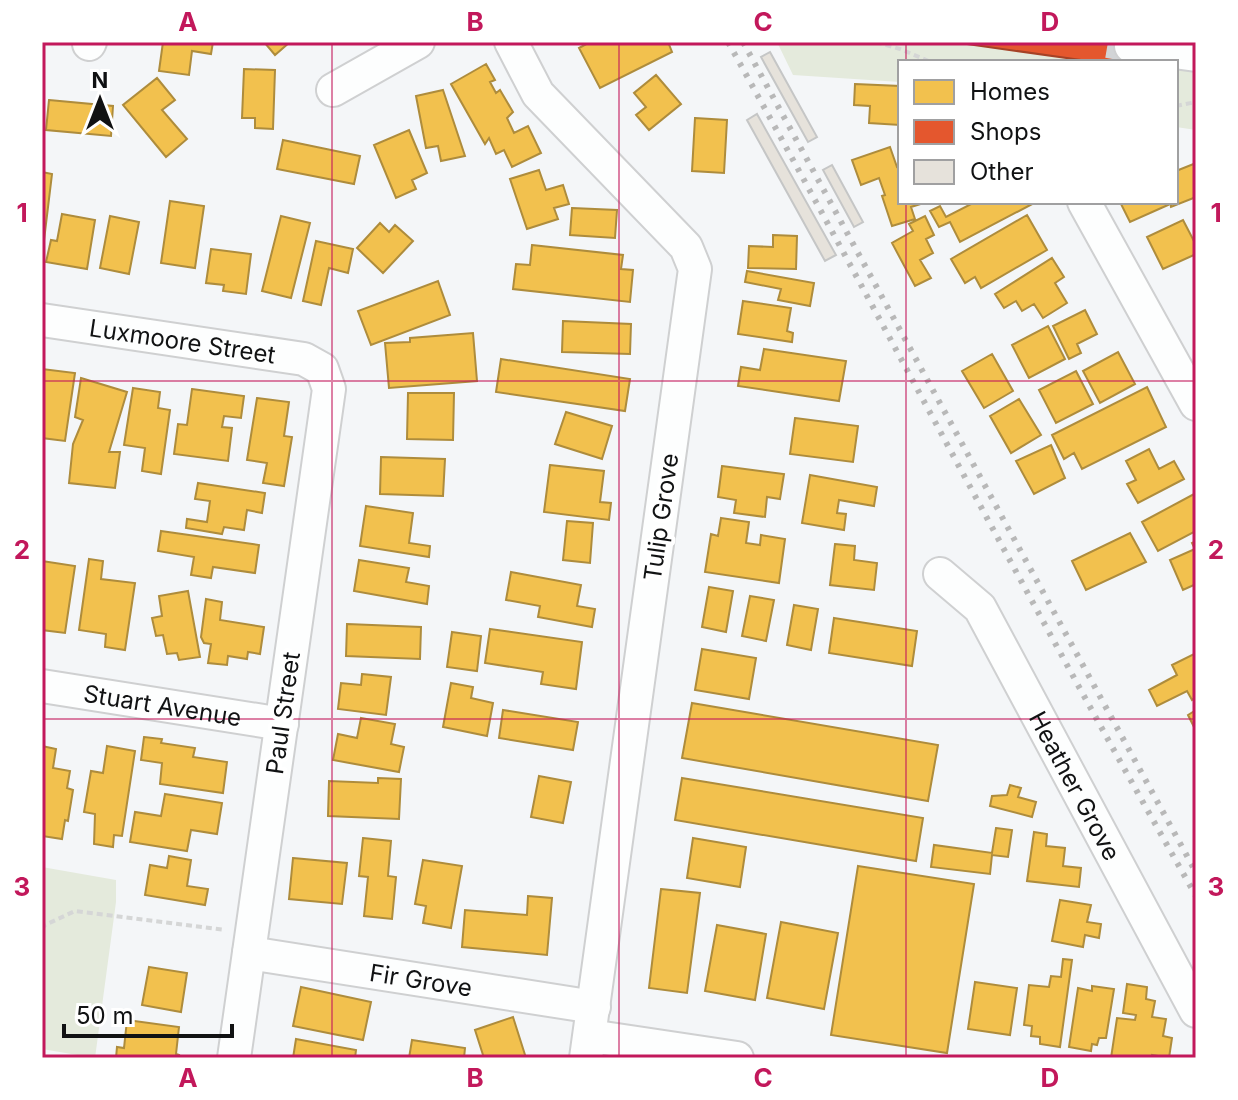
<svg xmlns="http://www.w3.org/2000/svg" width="1238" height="1100" font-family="Inter,sans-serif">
<rect width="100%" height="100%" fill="#f4f6f8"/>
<path fill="#e4eadc" d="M777,42H953L1095,62H900V82L793,75Z
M1196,55V130L1176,127V62Z
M42,867L116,880V902L95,1058L42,1049Z"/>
<path fill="#f2c14e" stroke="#ae8c3c" stroke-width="2" d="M163,42H213L211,54L192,51L189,75L159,71Z
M264,42H290L275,55Z
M590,42H668L672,52L600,88L579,48Z
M486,64L495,80L490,82L496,93L500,90L513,112L507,118L514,133L528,126L541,153L512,167L504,150L496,154L489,138L485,144L451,84Z
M244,69L275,70L273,129L255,128V118H242Z
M656,75L681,104L649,130L636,115L646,107L634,93Z
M157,78L175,100L162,110L187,139L166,157L123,105Z
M855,84L900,86V125L869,123L870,106L854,105Z
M443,90L465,156L441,161L438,146L426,148L416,96Z
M49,100L113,106L111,136L46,130Z
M695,118L727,120L724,173L692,171Z
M409,130L427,173L412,180L416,189L396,198L374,145Z
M283,140L360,156L354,184L277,169Z
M890,147L897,167L900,166V202H927L911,207L915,219L892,226L882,196L885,195L879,178L861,185L852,160Z
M1196,163V197L1171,207L1170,202H1176V171Z
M539,170L546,190L563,185L569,204L554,208L558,219L527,229L510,179Z
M42,172L52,174L42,257Z
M170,201L204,206L195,268L161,263Z
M975,202H1036L960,242L950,222L939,227L930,211L940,206L946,217Z
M1120,202H1166L1168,205L1130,222Z
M572,208L617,210L615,238L570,235Z
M62,214L95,220L87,269L46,262L51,240L57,241Z
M1027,215L1047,250L981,288L975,277L965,283L951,259Z
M110,216L139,222L129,274L100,268Z
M281,216L310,223L291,298L262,291Z
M925,216L934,235L926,239L933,253L920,260L931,278L915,286L892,243L913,231L909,224Z
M1183,220L1196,245V254L1163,269L1147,237Z
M380,223L389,232L395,225L413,241L383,273L357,248Z
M773,235L797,236L796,269L748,268L749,246L773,247Z
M316,241L353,249L348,273L329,268L321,305L303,301Z
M532,245L623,255L621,269L633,270L630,302L513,289L516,264L530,265Z
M211,249L251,254L246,294L223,291L224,285L206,283Z
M1052,258L1064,277L1055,283L1067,303L1043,318L1034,304L1022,311L1016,301L1004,308L995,294Z
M747,271L814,283L810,306L778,300L781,289L745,282Z
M438,281L450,315L371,345L358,311Z
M743,301L791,308L787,331L793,333L792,342L738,334Z
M1085,310L1097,334L1077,344L1081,353L1069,359L1053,326Z
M563,321L631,324L630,354L562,352Z
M1048,326L1065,359L1029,378L1012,345Z
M473,333L477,381L389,388L385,343L410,342V338Z
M764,349L846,361L839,401L738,386L741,367L760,370Z
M1118,352L1135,384L1100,403L1083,371Z
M992,354L1013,391L984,408L962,371Z
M501,359L630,379L625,411L496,392Z
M42,369L75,373L65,441L42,438Z
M1076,371L1093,404L1056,423L1039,390Z
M81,378L127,392L109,452H120L115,488L69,483L73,444L83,420L75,417Z
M1147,387L1166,427L1082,469L1074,453L1064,459L1052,435Z
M133,388L160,392L158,408L170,410L161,474L142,471L145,448L124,445Z
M192,389L244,396L241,418L224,416L222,427L232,428L228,461L174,454L178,424L187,425Z
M408,393H454L453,440L407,439Z
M257,398L289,402L284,436L292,437L284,486L263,483L267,463L247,460Z
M1019,399L1041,435L1011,453L990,416Z
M566,412L612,426L602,459L555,444Z
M795,418L858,426L853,462L790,454Z
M1051,445L1065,478L1034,494L1016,461Z
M1149,449L1159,469L1174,461L1184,479L1138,503L1127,484L1136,480L1126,461Z
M381,457L445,459L443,496L380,494Z
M550,465L604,471L600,502L611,503L609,520L544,512Z
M722,466L784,474L780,499L767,497L765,517L734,513L736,500L718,497Z
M810,475L877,487L874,506L839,500L837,513L846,514L844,530L802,523Z
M198,483L265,493L262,513L247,510L244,530L224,527L222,534L186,528L187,519L207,522L210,501L195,499Z
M1196,493V531L1158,551L1142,522Z
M366,506L413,513L409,543L430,546L429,557L360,546Z
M721,518L749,522L746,543L760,545L761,535L785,539L779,583L705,572L711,534L718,536Z
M567,521L593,523L590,563L563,560Z
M161,531L259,545L255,573L213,567L211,578L191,575L194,557L158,551Z
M1130,533L1146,562L1086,590L1072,561Z
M1196,541V584L1183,590L1170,560L1195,549L1192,543Z
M835,544L855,546L854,560L877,563L874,590L830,585Z
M89,559L103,561L101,579L135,583L125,650L105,647L106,634L79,630Z
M359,560L409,568L406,582L429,586L427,604L354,591Z
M42,561L75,566L65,633L42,630Z
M511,572L581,585L577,606L595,609L592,627L538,617L540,606L506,600Z
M709,587L733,591L726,632L702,627Z
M188,591L200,657L179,660L177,653L167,654L163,635L156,636L152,618L162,616L159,596Z
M750,596L774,600L766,641L742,636Z
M206,599L222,602L220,620L264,627L260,654L248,652L247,659L228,656L227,665L208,663L211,644L204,643L201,637Z
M794,605L818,609L811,650L787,645Z
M834,618L917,631L912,666L829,653Z
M347,624L421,627L420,659L346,656Z
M490,629L582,642L576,689L541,684L543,672L485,663Z
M452,632L481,636L477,671L447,667Z
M702,649L756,658L749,699L695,690Z
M1196,653V697L1192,700L1187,691L1157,706L1149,690L1177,675L1172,665Z
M362,674L391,677L386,715L338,709L341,683L361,685Z
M451,683L473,687L471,698L493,703L487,736L443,727Z
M692,703L938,745L928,801L682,758Z
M503,710L578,722L573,750L499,738Z
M1196,710V731L1188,715Z
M361,718L395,724L391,744L404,747L399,772L333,760L338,734L357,738Z
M144,737L162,739L161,743L195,748L193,757L227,762L223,793L160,784L162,763L141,760Z
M42,746L56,749L53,768L70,771L67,788L73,790L68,821L65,820L62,839L42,836Z
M107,746L135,751L122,836L114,835L113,847L94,844L95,814L84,812L91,771L103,773Z
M539,776L571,782L563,823L531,817Z
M378,778L401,779L399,819L328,816L329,781L378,783Z
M682,778L923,818L916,861L675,820Z
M1010,785L1021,788L1018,797L1036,802L1032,817L990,806L992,796L1007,795Z
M165,794L222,803L217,834L191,830L187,851L130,842L135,812L161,816Z
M996,828L1012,830L1008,857L992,855L990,874L931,867L934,845L992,853Z
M1034,832L1047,834L1046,846L1065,848L1063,866L1081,868L1079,887L1027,881Z
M363,838L391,841L388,876L396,877L392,919L364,916L368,877L359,876Z
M693,838L746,847L740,887L687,878Z
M169,856L191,860L187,886L208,889L205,905L145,895L150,865L167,868Z
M293,858L347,863L342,904L289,899Z
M423,860L462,866L451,928L423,923L426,906L415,904Z
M858,866L974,884L947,1053L831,1035Z
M661,889L700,893L687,993L649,988Z
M528,896L552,898L547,955L462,947L465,910L527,915Z
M1060,900L1091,905L1087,922L1101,924L1099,938L1085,935L1083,947L1052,941Z
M781,922L838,933L824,1009L767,998Z
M717,925L766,934L755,1000L705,991Z
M1063,959L1072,960L1060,1047L1040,1044V1037L1031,1036L1032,1026L1024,1025L1029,985L1049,987L1051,976L1061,977Z
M149,967L187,973L181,1012L142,1005Z
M975,982L1017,988L1010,1035L968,1029Z
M1127,984L1147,987L1146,999L1155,1001L1152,1017L1166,1019L1163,1036L1172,1038L1169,1058L1152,1055L1151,1058H1111L1117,1018L1135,1020L1136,1015L1123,1013Z
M1092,986L1114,989L1106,1038H1099L1097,1045L1092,1044L1091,1051L1069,1047L1078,988L1092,991Z
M301,987L371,1002L363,1040L293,1026Z
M513,1017L526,1058H484L475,1030Z
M127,1020L179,1027L176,1054L179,1055L178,1058H116L117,1047L124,1048Z
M296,1039L356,1050L355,1058H293Z
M412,1040L465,1048L464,1058H409Z"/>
<path fill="#e4572e" stroke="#a54226" stroke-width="2" d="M953,42H1196L1135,62H1095Z"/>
<path fill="#e6e2db" stroke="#c5c6c6" stroke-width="2" d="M770,52L817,137L808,142L761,57Z
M757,114L836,255L825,261L747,120Z
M832,165L863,222L854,227L823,170Z"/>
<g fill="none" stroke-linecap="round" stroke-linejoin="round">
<path stroke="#d2d4d6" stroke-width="32" stroke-dasharray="32 16" stroke-linecap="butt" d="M1108,42L1131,46"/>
<defs>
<g id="minor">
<path d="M511,42L538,94L686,247L695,269L586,1058"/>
<path d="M89,44L90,42"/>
<path d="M1131,46L1196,55"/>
<path d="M333,90L418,42"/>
<path d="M1084,202L1196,404"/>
<path id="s1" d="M42,320L304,359L322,369L329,389L234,1058"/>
<path id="s2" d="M940,574L980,608L1196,1011"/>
<path id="s3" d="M42,686L282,724"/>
<path id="s4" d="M249,953L594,1007"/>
<path d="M590,1036L737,1058"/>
</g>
</defs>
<use href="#minor" stroke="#cfd0d1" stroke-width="36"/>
<path stroke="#d5d6d6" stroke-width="4" stroke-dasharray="6 4" stroke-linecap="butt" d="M876,42L900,49L931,62
M1176,106L1196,102
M42,929L45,925L75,911L225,930"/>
<use href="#minor" stroke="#fdfefe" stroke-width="32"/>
<path stroke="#b8b8b8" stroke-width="6" stroke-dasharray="4 8" stroke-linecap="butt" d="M728,42C886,326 1035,614 1196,896
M743,42L1193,867"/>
</g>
<path fill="none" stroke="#c2185b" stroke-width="2" stroke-opacity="0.55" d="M332,42V1058M619,42V1058M906,42V62M906,202V1058M42,381H1196M42,719H1196"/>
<g text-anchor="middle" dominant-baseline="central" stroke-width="8" stroke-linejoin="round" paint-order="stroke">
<g font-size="24" fill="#111213" stroke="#fff">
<text stroke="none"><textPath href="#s1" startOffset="142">Luxmoore Street</textPath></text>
<text transform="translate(661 517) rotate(-82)">Tulip Grove</text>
<text stroke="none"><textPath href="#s3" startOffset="122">Stuart Avenue</textPath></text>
<text transform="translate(283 713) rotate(-82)">Paul Street</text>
<text stroke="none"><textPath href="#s2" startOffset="254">Heather Grove</textPath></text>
<text stroke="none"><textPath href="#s4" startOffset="174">Fir Grove</textPath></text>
</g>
</g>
<rect width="1238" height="1100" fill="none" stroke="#ffffff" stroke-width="88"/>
<rect x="898" y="60" width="280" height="144" fill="#ffffff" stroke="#a0a0a1" stroke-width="2"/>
<rect x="914" y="80" width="40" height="24" fill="#f2c14e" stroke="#a0a0a1" stroke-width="2"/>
<text x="970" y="100" font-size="24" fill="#111213">Homes</text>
<rect x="914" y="120" width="40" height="24" fill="#e4572e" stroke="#a0a0a1" stroke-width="2"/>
<text x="970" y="140" font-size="24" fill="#111213">Shops</text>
<rect x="914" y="160" width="40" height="24" fill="#e6e2db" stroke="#a0a0a1" stroke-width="2"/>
<text x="970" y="180" font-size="24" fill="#111213">Other</text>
<g transform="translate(100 100)" stroke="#ffffff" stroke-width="6" paint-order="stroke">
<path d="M0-6L14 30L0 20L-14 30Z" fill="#111213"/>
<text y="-12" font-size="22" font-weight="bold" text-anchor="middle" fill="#111213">N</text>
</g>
<path d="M64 1024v12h168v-12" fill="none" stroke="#111213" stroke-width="4"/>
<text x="76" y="1024" font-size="24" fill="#111213" stroke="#ffffff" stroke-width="6" paint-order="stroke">50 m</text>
<rect x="44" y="44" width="1150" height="1012" fill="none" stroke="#c2185b" stroke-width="3"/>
<g font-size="26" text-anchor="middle" font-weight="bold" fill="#c2185b">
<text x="188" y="31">A</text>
<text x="475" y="31">B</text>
<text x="763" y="31">C</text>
<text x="1050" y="31">D</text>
<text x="22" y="222">1</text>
<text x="1216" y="222">1</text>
<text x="22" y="559">2</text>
<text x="1216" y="559">2</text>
<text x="22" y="896">3</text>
<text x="1216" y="896">3</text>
<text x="188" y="1087">A</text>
<text x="475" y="1087">B</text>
<text x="763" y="1087">C</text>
<text x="1050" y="1087">D</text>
</g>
</svg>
